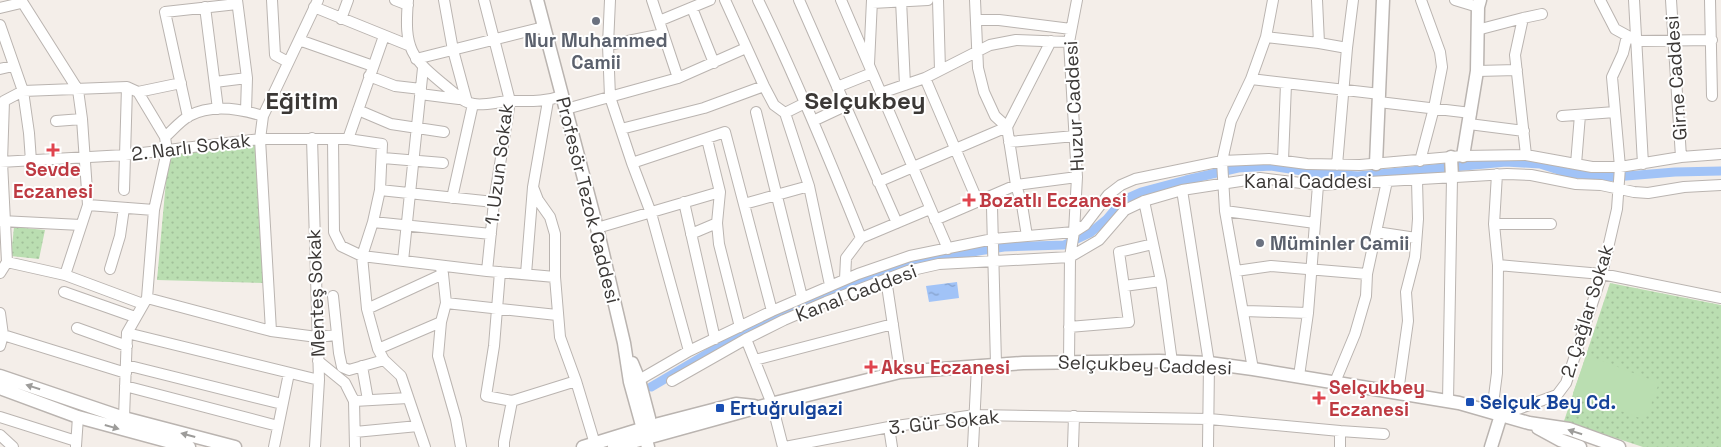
<svg xmlns="http://www.w3.org/2000/svg" width="1721" height="447" font-family="'Space Grotesk',sans-serif">
<defs>
<pattern id="park-dots" width="8" height="8" patternUnits="userSpaceOnUse" patternTransform="scale(1.25)"><rect width="8" height="8" fill="#badeb1"/><path d="M2 2h.1M6 6h.1" fill="none" stroke="#a1bf99" stroke-width="1.8" stroke-linecap="round"/></pattern>
<pattern id="water-ripples" width="26" height="14" patternUnits="userSpaceOnUse" patternTransform="scale(1.25)"><rect width="26" height="14" fill="#a1c3f7"/><path d="M2 4q2-2 4 0t4 0M15 11q2-2 4 0t4 0" fill="none" stroke="#849fc9"/></pattern>
</defs>
<rect width="100%" height="100%" fill="#f4eee9"/>
<path fill="url(#park-dots)" d="M257,142L264,283L157,280L168,159L180,151Z
M14,227L45,230L39,259L11,256Z
M1610,283L1721,305V447H1643L1564,421Z"/>
<path fill="#badeb1" d="M1587,355L1659,383L1645,420L1573,393Z"/>
<path fill="url(#water-ripples)" d="M957,282L959,298L929,302L926,286Z"/>
<g fill="none" stroke-linecap="round" stroke-linejoin="round">
<path stroke="#a1c3f7" stroke-width="9" d="M651,387L751,328L823,295L875,276L907,264L940,257L1004,247L1064,245L1090,233L1107,219L1123,200L1141,192L1186,180L1238,168L1271,166L1315,173L1358,176L1506,162L1540,164L1568,173L1614,177L1675,172L1721,171"/>
<defs>
<path id="minor" d="M21,0L78,90L82,119L88,205L65,275
M237,0L247,78L246,111
M272,0L275,55L288,62
M395,0L408,5
M408,0C404,50 410,57 448,88C455,94 464,103 474,104C486,106 500,101 513,101C530,101 545,102 562,96
M444,0L453,50L467,102
M484,0L510,101L494,202L487,271
M610,0L608,45L610,97L632,163L651,213L689,351
M652,0L678,78
M725,0L764,86L774,105L785,113
M758,0C796,78 829,158 861,238L846,258L845,279
M799,0L897,223
M841,0L948,249
M901,0L905,85
M938,0L940,70
M1317,0L1319,43
M1455,0L1478,7
M1600,0L1615,29L1637,41L1712,40
M1634,0L1643,164
M1671,0L1681,157
M1710,0L1712,96
M872,3L928,0
M205,7L218,109
M314,7L408,45
M0,8L21,3
M692,8L714,63
M1523,18L1515,55L1526,155
M341,19L348,0
M976,20H999L1071,29
M659,21L710,0
M0,25L23,91L29,133L31,161
M1477,30L1523,18L1542,14
M1266,37L1319,43L1347,48
M299,40L373,66
M608,45L663,34
M416,59L544,27
M869,64L872,0
M0,69L13,66
M1477,71L1517,70
M369,76L395,86L421,89
M925,78L978,202
M1251,79L1380,94
M215,82L247,78
M837,87L872,73
M138,92L181,83
M881,93L925,78L990,45L1016,40L1069,42
M420,94L459,99
M1379,102L1471,113
M805,103L785,113L809,186L830,285
M566,109L678,78L746,48
M358,110L391,124L444,132
M756,112L802,297
M1562,116L1615,112
M188,117L165,12L237,4
M56,121L82,119
M813,121L845,106
M1469,124L1524,131
M621,129L704,108L764,86
M165,137C172,131 180,121 189,116C211,104 241,109 263,116
M312,138L319,380L315,447
M333,139L334,232L341,246L362,256L487,271L555,277
M348,139L384,36
M1009,142L1075,136
M383,158L443,163
M1283,160L1286,84
M1420,161L1434,108L1442,67L1440,52L1421,0
M0,162L125,155L260,139H348L382,144L380,190L373,222L362,256L367,309L378,349L384,360L401,376L425,447
M632,163L725,132L772,311
M1576,164L1580,115
M1337,165L1347,48L1353,0
M878,182L1007,127L995,116L984,92L978,68L975,0
M533,187L538,200L550,217L555,234V277L560,337L576,381L595,444
M124,190L127,87
M380,190L494,202
M1182,190L1209,363L1208,447
M452,198L473,104
M988,198L992,207L996,364
M1144,201L1161,281L1172,362
M684,202L715,339
M744,204L809,186
M88,205L154,210
M1225,211L1315,223
M935,220L1016,185L1077,177
M1,221L81,225
M373,222L491,234
M717,223L719,244L740,327
M1494,224H1551
M597,228L720,192
M1376,232L1416,238
M691,234L717,223L720,192L707,139
M1027,236L1022,205L1016,185L1007,127L1051,41
M861,238L930,209
M403,261L423,68
M7,262L65,275L143,304
M1498,265L1602,274L1721,298
M440,266L443,274L446,303L441,322L438,356L456,419L461,447
M110,269L120,236L124,208
M1236,271L1271,266L1367,274
M500,272L494,346L486,396L512,401L504,442V447
M0,273L7,262L2,162L4,101L23,91L127,87L138,92L165,137L167,151L154,210L147,298L127,333L124,418
M526,274L533,187L548,101
M886,279L900,372
M1124,286L1161,281
M64,292L135,317
M333,296L339,353L342,367L349,370L384,360
M147,298L271,331L317,337L336,335
M446,303L557,315
M367,309L443,274
M1244,311L1308,313
M0,313L3,335L0,346
M1069,327L1129,322L1119,252L1153,244
M77,328L127,346
M271,331L260,139L263,116L318,0
M127,333L319,380
M0,334L126,373
M746,339L772,404L783,447
M378,349L441,322
M755,360L893,324
M318,361L345,383L354,401L408,398
M1069,362L1070,257L1074,232L1077,177L1069,42L1077,0
M126,365L282,404
M362,366L368,400
M1253,369L1225,211L1222,161L1231,121L1251,79L1266,37L1273,0
M1299,376L1308,313L1318,185
M639,380L689,351L772,311L858,274L910,256L993,239L1074,232L1085,225L1108,195L1121,185L1135,179L1222,161L1269,159L1307,164L1360,165L1463,156L1526,155L1592,167H1620L1681,157L1721,154
M672,381L746,339L784,320L826,302L908,271L939,264L1070,257L1099,240L1125,210L1144,201L1182,190L1260,178L1318,185L1507,174L1531,175L1576,184L1601,185L1634,192L1648,193L1684,187L1721,185
M1335,382L1355,334L1366,296L1367,274L1387,181
M125,386L278,426
M1398,392L1408,321L1406,292L1415,257L1418,219L1417,180
M354,401L355,447
M512,401L576,381
M1448,401L1452,178
M1492,412L1497,373L1498,265L1494,224L1497,174
M1501,415L1557,395L1566,383L1602,274L1617,209L1620,167L1612,77L1623,53L1627,36
M0,417L76,441
M889,427L892,447
M1340,431L1384,434
M355,432L418,426
M0,435L13,447
M76,446L78,417
M274,447L289,373
M785,447L889,427L975,415L1209,419L1340,431V447
M973,447L977,365
M1073,447L1074,416"/>
<path id="major" d="M537,0L597,228L624,343L630,382L648,447
M1463,156L1477,71L1478,7L1480,0
M1451,157L1452,178
M1376,164L1383,0
M632,363L639,380L649,418
M0,376L124,418L235,447
M0,388L78,417L189,447
M1538,428L1560,440L1580,447
M583,447L651,426L736,404L754,406
M614,447L759,407L900,372L1023,363L1159,361L1209,363L1253,369L1459,403L1529,423L1569,429L1619,447
M1491,447L1501,415"/>
</defs>
<use href="#minor" stroke="#bab4b0" stroke-width="12"/>
<use href="#major" stroke="#bab4b0" stroke-width="15"/>
<use href="#minor" stroke="#fff" stroke-width="10"/>
<use href="#major" stroke="#fff" stroke-width="12"/>
</g>
<defs><path id="oneway-solid" d="M-6-.8H1V-3.2L6.5 0L1 3.2V.8H-6Z" transform="scale(1.25)"/></defs>
<g fill="#9d9c9a">
<use href="#oneway-solid" transform="translate(33 387) rotate(-162)"/>
<use href="#oneway-solid" transform="translate(112 427) rotate(16)"/>
<use href="#oneway-solid" transform="translate(1575 432) rotate(-162)"/>
<use href="#oneway-solid" transform="translate(188 435) rotate(-165)"/>
</g>
<g fill="#6b7280" stroke="#fff" stroke-width="2">
<circle cx="596" cy="21" r="5"/>
<circle cx="1260" cy="243" r="5"/>
</g>
<g fill="#e0444e" stroke="#fff" stroke-width="2">
<path d="M50.5 142.5h5v5h5v5h-5v5h-5v-5h-5v-5h5z"/>
<path d="M966.5 192.5h5v5h5v5h-5v5h-5v-5h-5v-5h5z"/>
<path d="M868.5 359.5h5v5h5v5h-5v5h-5v-5h-5v-5h5z"/>
<path d="M1316.5 390.5h5v5h5v5h-5v5h-5v-5h-5v-5h5z"/>
</g>
<g fill="#1a4fb4" stroke="#fff" stroke-width="2">
<rect x="1465" y="397" width="10" height="10" rx="2.5"/>
<rect x="715" y="403" width="10" height="10" rx="2.5"/>
</g>
<g text-anchor="middle" dominant-baseline="central" stroke-width="4" stroke-linejoin="round" paint-order="stroke">
<g font-size="19" font-weight="bold" fill="#5b616d" stroke="#fff">
<text x="596" y="40">Nur Muhammed<tspan x="596" dy="22">Camii</tspan></text>
<text x="1270" y="243" text-anchor="start">Müminler Camii</text>
</g>
<g font-size="19" fill="#3b3836" stroke="#fff">
<text transform="translate(1676 78) rotate(-94)">Girne Caddesi</text>
<text transform="translate(1074 106) rotate(-93)">Huzur Caddesi</text>
<text transform="translate(191 147) rotate(-7)">2. Narlı Sokak</text>
<text transform="translate(499 164) rotate(-83)">1. Uzun Sokak</text>
<text x="1308" y="181">Kanal Caddesi</text>
<text transform="translate(588 200) rotate(76)">Profesör Tezok Caddesi</text>
<text transform="translate(316 293) rotate(-92)">Menteş Sokak</text>
<text transform="translate(856 293) rotate(-21)">Kanal Caddesi</text>
<text transform="translate(1587 311) rotate(-73)">2. Çağlar Sokak</text>
<text transform="translate(1145 365) rotate(2)">Selçukbey Caddesi</text>
<text transform="translate(944 422) rotate(-6)">3. Gür Sokak</text>
</g>
<g font-size="19" font-weight="bold" fill="#be3a42" stroke="#fff" text-anchor="start">
<text x="53" y="169" text-anchor="middle">Sevde<tspan x="53" dy="22">Eczanesi</tspan></text>
<text x="979" y="200">Bozatlı Eczanesi</text>
<text x="881" y="367">Aksu Eczanesi</text>
<text x="1329" y="387">Selçukbey<tspan x="1329" dy="22">Eczanesi</tspan></text>
</g>
<g font-size="19" font-weight="bold" fill="#164399" stroke="#fff" text-anchor="start">
<text x="1480" y="402">Selçuk Bey Cd.</text>
<text x="730" y="408">Ertuğrulgazi</text>
</g>
<g font-size="24" font-weight="bold" fill="#3b3836" stroke="#fff">
<text x="302" y="100">Eğitim</text>
<text x="865" y="100">Selçukbey</text>
</g>
</g>
</svg>
